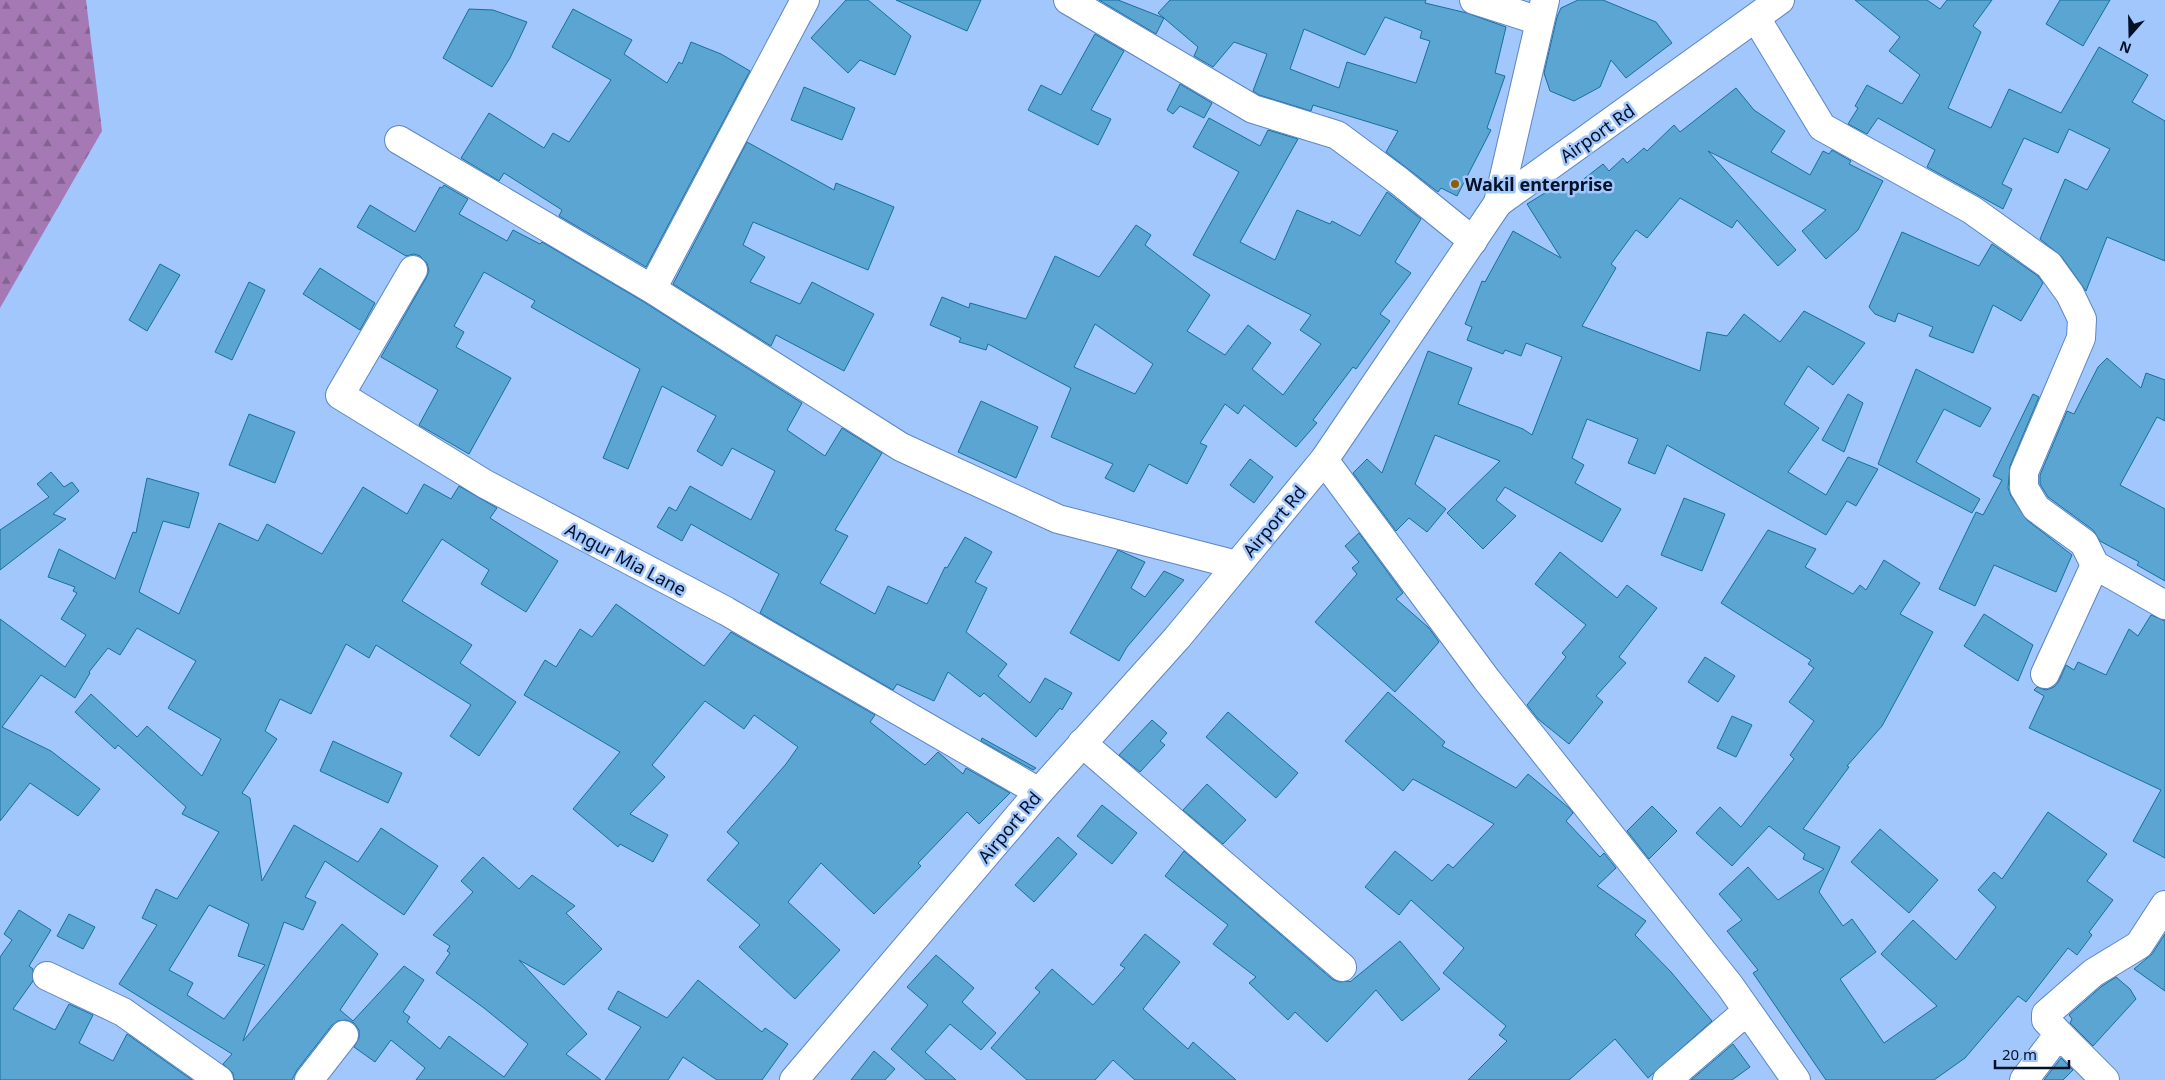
<svg xmlns="http://www.w3.org/2000/svg" width="2165" height="1080" font-family="'Noto Sans',sans-serif">
<defs>
<pattern id="forest-firs" width="22" height="20" patternUnits="userSpaceOnUse" patternTransform="scale(1.25)"><rect width="22" height="20" fill="#a579b4"/><path d="M5 1l3.5 6h-7zM16 11l3.5 6h-7z" fill="#846292"/></pattern>
</defs>
<rect width="100%" height="100%" fill="#a2c7fc"/>
<path fill="url(#forest-firs)" d="M0,0H86L102,131L0,308Z"/>
<path fill="#5ba5d2" stroke="#15709d" fill-rule="evenodd" d="M846,0H868L911,36L895,75L860,60L848,73L811,38Z
M896,0H981L967,31Z
M1099,0H1118L1164,18L1156,34Z
M1170,0H1426L1425,3L1467,13L1506,27L1495,73L1505,76L1487,128L1491,130L1457,196L1441,188L1438,192L1386,152L1398,131L1313,105L1311,111L1259,95L1253,91L1267,54L1234,42L1213,67L1194,56L1198,47L1158,13ZM1385,17L1422,31L1420,38L1430,41L1416,83L1347,62L1339,88L1290,69L1304,29L1365,55Z
M1578,0H1603L1656,22L1672,43L1626,78L1611,60L1600,87L1574,101L1550,91L1544,73L1557,17L1561,8Z
M1855,0H1927L1940,9L1947,0H1992L1973,26L1981,32L1948,108L1991,128L2009,89L2061,113L2099,47L2148,75L2132,102L2165,121V261L2107,237L2086,291L2061,256L2040,239L2065,179L2087,190L2110,149L2069,129L2058,153L2024,138L2002,184L2012,189L2003,209L1927,167L1935,150L1878,118L1867,134L1848,124L1858,108L1855,106L1867,85L1902,104L1920,75L1889,51L1900,37Z
M2060,0H2110L2083,46L2046,24Z
M469,9L493,10L527,22L510,58L492,87L443,58Z
M573,9L632,40L624,54L667,83L679,62L682,64L691,42L721,54L750,71L646,267L559,216L562,210L504,173L499,181L461,158L489,113L544,148L553,133L569,142L611,80L552,47Z
M1095,34L1124,51L1091,110L1111,119L1098,145L1028,110L1041,85L1061,95Z
M1180,84L1212,103L1204,118L1180,106L1173,114L1167,110Z
M804,87L855,108L842,140L791,120Z
M1736,88L1754,110L1785,131L1771,152L1810,175L1823,151L1829,154L1832,150L1851,161L1849,164L1883,181L1858,230L1826,259L1802,231L1826,210L1708,151L1796,250L1778,266L1737,220L1732,228L1680,198L1647,238L1636,230L1611,264L1616,268L1582,326L1700,371L1707,332L1727,336L1744,314L1780,342L1804,311L1865,343L1833,385L1808,366L1784,404L1819,428L1788,472L1826,495L1848,457L1878,469L1856,506L1847,501L1826,535L1667,445L1655,474L1628,463L1638,439L1587,419L1572,458L1584,465L1575,483L1621,509L1602,542L1505,487L1496,500L1516,516L1483,549L1447,513L1500,461L1435,435L1415,484L1446,509L1427,532L1409,518L1396,531L1353,473L1367,459L1382,473L1428,351L1472,368L1458,404L1523,429L1532,435L1562,357L1526,343L1521,356L1505,350L1503,354L1467,340L1472,327L1465,324L1482,281L1485,282L1513,231L1561,258L1527,204L1566,180L1571,189L1603,164L1609,171L1623,158L1627,163L1644,148L1647,151L1674,125L1680,132Z
M1209,118L1260,146L1268,130L1298,139L1240,242L1275,260L1297,210L1330,224L1332,221L1360,236L1387,192L1421,219L1395,262L1411,273L1380,314L1390,321L1356,369L1353,367L1313,420L1317,423L1296,447L1244,405L1238,414L1225,404L1200,443L1207,446L1187,484L1149,464L1134,492L1105,478L1113,464L1051,437L1071,388L988,344L986,350L959,342L961,338L930,325L942,297L969,308L970,303L1026,319L1055,256L1099,277L1136,225L1151,235L1145,245L1210,295L1187,331L1225,355L1248,325L1271,343L1252,369L1283,395L1321,344L1300,330L1311,315L1193,255L1239,172L1193,147ZM1095,324L1153,364L1135,394L1074,367Z
M747,142L834,190L836,183L894,207L868,270L753,222L743,245L765,257L750,282L800,304L812,282L874,314L844,371L776,335L771,346L673,284Z
M444,185L468,199L459,214L507,241L513,230L540,244L542,242L644,302L802,403L787,430L825,456L842,428L882,453L835,530L848,536L820,583L875,614L888,586L927,604L945,567L947,568L965,537L992,552L975,582L987,588L966,632L1007,664L998,676L1030,703L1045,678L1072,693L1062,710L1060,708L1036,737L984,693L980,697L948,672L934,701L897,684L893,690L760,613L779,574L691,524L682,541L657,527L669,507L676,511L690,486L751,520L775,471L732,448L722,466L697,451L716,416L662,386L628,469L603,458L640,369L531,307L535,301L484,272L454,326L464,332L456,347L511,378L469,454L419,425L438,390L381,357L426,278L429,271L427,263L420,256L414,254L406,256L357,227L370,205L415,232L440,187L442,188Z
M1902,232L1979,266L1992,244L2038,276L2043,283L2021,321L1993,305L1973,353L1929,336L1933,327L1898,313L1895,322L1875,314L1869,307Z
M160,264L180,275L147,331L129,320Z
M320,268L375,303L360,330L303,294Z
M249,282L265,290L232,360L215,352Z
M2107,358L2141,388L2146,373L2165,380V421L2157,417L2120,485L2165,509V581L2137,565L2139,562L2100,541L2093,530L2048,497L2040,484V475L2067,411L2074,414L2098,367Z
M1916,369L1991,408L1980,427L1944,409L1916,462L1980,499L1972,513L1878,464Z
M1848,394L1863,403L1844,452L1822,440Z
M2033,394L2039,397L2010,466L2008,488L2011,496L2027,520L2072,555L2056,592L1994,565L1975,606L1939,589L1976,512L1983,515L2002,480L1993,476Z
M981,401L1038,427L1016,478L958,452Z
M249,414L295,432L275,483L229,465Z
M1250,459L1273,477L1254,503L1230,485Z
M51,472L64,487L72,482L79,491L53,514L66,519L0,570V530L49,497L37,484Z
M147,478L199,493L189,528L163,521L139,592L179,614L219,523L258,541L267,524L322,554L363,487L407,514L424,484L451,499L459,486L497,508L490,518L558,561L526,612L481,584L489,570L442,539L402,601L472,645L460,663L516,702L479,756L450,736L471,705L376,645L369,658L346,644L311,714L280,699L265,731L277,739L242,793L250,798L262,881L294,825L358,862L381,828L438,866L404,915L325,861L305,897L316,902L303,930L284,922L243,1041L342,924L378,954L340,1010L353,1021L404,966L424,980L403,1012L410,1017L407,1022L440,1049L449,1036L504,1077L528,1044L484,1008L436,973L450,953L447,951L450,946L433,935L473,892L461,881L483,857L519,889L532,875L575,906L566,913L602,949L564,985L519,960L587,1034L566,1054L601,1080H416L425,1068L391,1040L375,1062L354,1047L359,1038V1030L354,1023L346,1020L338,1021L332,1025L297,1070L292,1080H234L233,1073L223,1064L232,1054L119,984L157,925L142,918L156,889L177,899L219,832L182,814L186,807L118,745L115,749L75,712L91,694L137,737L147,726L202,776L221,739L168,708L196,661L137,628L120,655L108,648L89,672L90,673L75,698L41,675L2,727L51,751L100,789L78,816L30,783L0,821V619L65,667L86,635L61,619L77,593L73,591L75,587L48,577L59,549L115,579L133,532L136,533ZM209,905L249,924L238,956L265,965L224,1019L187,995L193,983L169,970Z
M1684,498L1725,514L1702,571L1661,555Z
M1768,530L1816,549L1805,567L1853,594L1860,585L1866,590L1884,560L1920,583L1900,614L1933,632L1882,726L1847,766L1849,767L1803,829L1840,847L1819,892L1843,926L1852,919L1876,952L1840,979L1884,1043L1937,1006L1881,954L1913,920L1956,960L1996,907L1978,890L1994,872L2002,879L2048,812L2107,854L2087,881L2113,900L2089,932L2092,935L2077,955L2068,948L2026,1002L2018,996L1965,1058L1934,1080H1826L1753,973L1758,970L1727,931L1742,920L1719,894L1748,867L1778,900L1824,869L1803,859L1805,854L1769,826L1732,866L1696,833L1720,807L1741,827L1794,759L1790,755L1814,721L1789,702L1814,668L1808,664L1811,660L1721,603Z
M1359,533L1403,593L1396,599L1429,628L1439,642L1395,692L1315,622L1357,574L1352,568L1359,562L1345,546Z
M1118,550L1145,562L1131,588L1145,597L1164,571L1184,580L1127,647L1119,661L1070,633Z
M1560,552L1617,598L1627,585L1657,608L1619,657L1626,663L1596,696L1603,702L1569,744L1538,719L1527,705L1566,657L1562,653L1586,625L1535,584Z
M616,604L704,666L731,632L875,715L870,722L925,765L938,752L963,774L966,768L1010,793L979,824L967,812L918,863L921,866L874,914L821,863L788,902L840,950L795,999L739,947L760,925L707,880L739,843L727,832L786,764L798,747L754,715L744,729L705,701L652,765L665,777L630,814L668,835L653,862L620,844L618,847L573,809L620,752L524,695L545,660L556,667L580,629L592,637Z
M1984,614L2033,645L2018,681L1964,646Z
M2151,615L2165,621V858L2133,841L2161,790L2029,728L2044,696L2034,690L2037,687L2046,690L2054,687L2059,681L2066,665L2074,670L2078,662L2106,675L2129,629L2138,636Z
M1705,657L1735,676L1718,702L1688,682Z
M1388,692L1445,742L1442,746L1516,788L1528,774L1569,808L1573,813L1566,821L1600,857L1604,853L1616,868L1597,886L1646,921L1635,935L1671,972L1712,1021L1648,1078L1615,1039L1569,1080H1468L1507,1041L1499,1035L1506,1026L1443,973L1464,948L1411,900L1399,915L1365,887L1395,851L1432,881L1448,864L1453,868L1494,824L1413,779L1403,791L1345,741Z
M1228,712L1298,773L1276,798L1206,737Z
M1732,716L1752,725L1736,757L1717,748Z
M1152,720L1167,733L1160,741L1165,745L1140,772L1119,755Z
M982,738L1036,768L1033,770L981,741Z
M333,741L402,773L388,803L320,771Z
M1207,784L1246,820L1223,844L1183,810Z
M1102,805L1137,833L1112,864L1077,836Z
M1652,806L1677,831L1649,859L1627,831Z
M1880,829L1938,880L1909,913L1851,862Z
M1058,837L1077,854L1034,902L1015,885Z
M1184,851L1332,979L1339,982L1349,981L1350,982L1400,941L1440,989L1402,1021L1376,990L1327,1042L1295,1012L1288,1020L1249,983L1256,977L1213,944L1228,925L1165,876Z
M19,910L51,930L29,966L33,969V981L13,1009L55,1030L69,1004L93,1015L79,1043L113,1061L127,1034L192,1080H0V957L12,940L4,934Z
M69,914L95,927L83,949L57,936Z
M1145,934L1180,962L1143,1009L1188,1049L1193,1042L1236,1080H1135L1113,1060L1095,1080H1027L991,1048L1040,992L1035,988L1052,969L1093,1005L1125,968L1120,965Z
M2165,934V991L2134,969L2152,954Z
M936,955L974,988L962,1002L996,1033L981,1050L950,1024L925,1052L956,1080H926L891,1049L928,1005L907,987Z
M2116,977L2130,989L2136,999L2093,1046L2070,1023L2072,1019L2069,1015L2102,986Z
M698,980L762,1032L765,1028L788,1044L762,1080H717L683,1057L668,1080H605L641,1027L608,1009L618,991L667,1018Z
M1733,1044L1750,1067L1732,1080H1691Z
M874,1051L895,1069L885,1080H851Z
M2061,1058L2073,1070L2063,1080H2044Z"/>
<g fill="none" stroke-linecap="round" stroke-linejoin="round">
<defs>
<path id="street" d="M1068,0L1253,109L1337,135L1399,181L1473,241
M1474,0L1540,21
M1756,18L1822,127L1972,210L2049,265L2070,294L2082,319L2081,338L2024,472V488L2036,508L2084,543L2095,565L2045,674
M399,140L652,289L901,447L1058,519L1237,565
M1498,203L1545,0
M413,270L340,395L485,484L726,611L1039,792
M652,289L805,0
M1324,460L1487,680L1730,986L1796,1080
M2095,565L2165,605
M1082,743L1342,967
M47,976L123,1012L219,1080
M2059,1034L2105,1080
M309,1080L344,1035
M1667,1080L1747,1011
M2024,1080L2059,1034L2046,1020V1014L2093,973L2139,945L2165,905"/>
<path id="secondary" d="M794,1080L1039,792L1177,638L1324,460L1498,203L1780,0"/>
</defs>
<use href="#street" stroke="#5b86c4" stroke-width="30"/>
<use href="#secondary" stroke="#5b86c4" stroke-width="30"/>
<use href="#street" stroke="#fff" stroke-width="28"/>
<use href="#secondary" stroke="#fff" stroke-width="28"/>
</g>
<circle fill="#8b5f02" stroke="#a2c7fc" stroke-width="2" cx="1455" cy="184" r="5"/>
<g text-anchor="middle" dominant-baseline="central" stroke-width="5" stroke-linejoin="round" paint-order="stroke">
<g font-size="18" fill="#021028" stroke="#a2c7fc">
<text transform="translate(1597 133) rotate(-35)">Airport Rd</text>
<text transform="translate(1274 521) rotate(-50)">Airport Rd</text>
<text transform="translate(626 559) rotate(28)">Angur Mia Lane</text>
<text transform="translate(1009 827) rotate(-50)">Airport Rd</text>
</g>
<g font-size="18" font-weight="bold" fill="#021028" stroke="#a2c7fc" text-anchor="start">
<text x="1465" y="184">Wakil enterprise</text>
</g>
</g>
<g transform="translate(2130 35) rotate(200)" stroke="#a2c7fc" stroke-width="4" paint-order="stroke">
<path d="M0-4L9 19L0 12L-9 19Z" fill="#021028"/>
<text y="-8" font-size="14" font-weight="bold" text-anchor="middle" fill="#021028">N</text>
</g>
<path d="M1995 1060v8h74v-8" fill="none" stroke="#021028" stroke-width="2.5"/>
<text x="2002" y="1060" font-size="15" fill="#021028" stroke="#a2c7fc" stroke-width="4" paint-order="stroke">20 m</text>
</svg>
